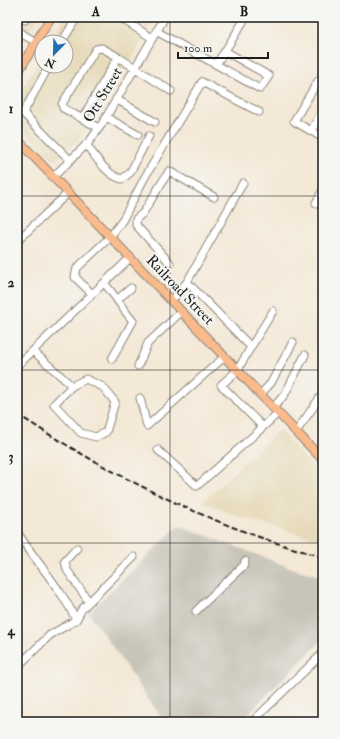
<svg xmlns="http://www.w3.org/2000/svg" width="340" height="739" font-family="'IM FELL Double Pica',serif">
<rect width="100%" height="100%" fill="#f6f6f2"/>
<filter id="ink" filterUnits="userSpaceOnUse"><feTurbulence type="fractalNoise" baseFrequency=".025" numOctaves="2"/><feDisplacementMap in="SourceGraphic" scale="8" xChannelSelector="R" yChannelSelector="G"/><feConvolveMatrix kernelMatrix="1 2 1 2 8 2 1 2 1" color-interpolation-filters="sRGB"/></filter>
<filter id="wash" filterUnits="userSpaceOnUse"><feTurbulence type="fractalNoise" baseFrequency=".012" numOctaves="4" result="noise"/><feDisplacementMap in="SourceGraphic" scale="16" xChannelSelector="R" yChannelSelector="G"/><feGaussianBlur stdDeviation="0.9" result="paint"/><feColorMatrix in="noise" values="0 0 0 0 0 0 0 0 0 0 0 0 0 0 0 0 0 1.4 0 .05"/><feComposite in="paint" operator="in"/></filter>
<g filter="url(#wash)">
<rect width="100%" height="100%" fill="#f4e8d6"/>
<path fill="#e7daba" d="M17,17H38L17,48Z
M65,17H155L137,50L100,111L82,137L54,161L17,124V96L42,57V66H66V42H51Z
M279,430L323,479V541L240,517L202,502Z"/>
<path fill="#c8c4b8" d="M179,525L294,569L323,577V639L240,722H166L156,710L89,613Z"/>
</g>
<g filter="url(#ink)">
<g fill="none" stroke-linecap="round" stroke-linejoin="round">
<defs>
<path id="minor" d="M119,17L152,38
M25,20L26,17
M17,31L36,42
M156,31L260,89L269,76L225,51L246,17
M17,40L22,33
M62,42L77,17
M118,57L171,91
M216,64L225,51
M49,66L23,113L70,160
M323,84L318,81L294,121L323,138
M116,99L155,122
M106,117L138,135
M82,119L118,57L102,48L96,49L62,104L63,108L99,128
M311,131L323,110
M86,144C95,156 107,176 122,179L130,173L149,136
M53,177L89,142L102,124L165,17
M323,190L316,203L323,207
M17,241L68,193
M170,263L136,225V219L143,213L169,171L214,197
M187,282L251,347L237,371L221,385L263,427L278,413
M104,283C116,296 122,309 133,321L112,359
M92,294L75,277L77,268L110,237L122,221L145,177L202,82L259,112
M118,299L131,288
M171,301L187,282L243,183
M251,347L273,311
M33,351L72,386L86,379L103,387L115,402L106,432L96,437L81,433L54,404L72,386
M17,366L130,258
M138,366L148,343L181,312
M260,395L271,383L293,342
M140,398L147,426L224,357
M273,408L285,394L305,355
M296,432L321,396L323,397
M158,450L197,486L263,427
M17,532C36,562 61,588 76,620
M77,548L65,561L67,570L89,602
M196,611L244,565L245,561
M17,654L23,661
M17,667L50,635L76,620L82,609L134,557
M17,721L18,722
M252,722L323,653"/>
<path id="major" d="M17,74L51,17
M17,139L323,460"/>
</defs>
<use href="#minor" stroke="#888279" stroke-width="9"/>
<use href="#major" stroke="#888279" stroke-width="10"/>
<use href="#minor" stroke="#fff" stroke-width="7"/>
<use href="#major" stroke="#fabb8c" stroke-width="8"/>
<path stroke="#1c1c1c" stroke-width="2" stroke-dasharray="6 3" stroke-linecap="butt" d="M17,414C112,476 213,527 323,557"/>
</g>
</g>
<path fill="none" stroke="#1c1c1c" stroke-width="1" stroke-opacity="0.55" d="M170,17V722M17,196H323M17,370H323M17,543H323"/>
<g text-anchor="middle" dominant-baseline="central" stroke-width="4" stroke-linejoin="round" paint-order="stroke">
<g font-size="15" fill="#1c1c1c" stroke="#f6f6f2">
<text transform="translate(103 95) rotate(-59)">Ott Street</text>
<text transform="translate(180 290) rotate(46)">Railroad Street</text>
</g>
</g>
<rect width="340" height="739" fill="none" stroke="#f6f6f2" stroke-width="44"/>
<g transform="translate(54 54) rotate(203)"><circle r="19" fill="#f6f6f2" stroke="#9f9f9c"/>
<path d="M0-3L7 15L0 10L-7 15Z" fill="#1f6fb2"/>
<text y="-6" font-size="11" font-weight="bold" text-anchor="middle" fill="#1c1c1c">N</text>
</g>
<path d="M178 52v6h90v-6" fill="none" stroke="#1c1c1c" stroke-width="2"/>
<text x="184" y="52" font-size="12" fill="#1c1c1c" stroke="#f6f6f2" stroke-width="3" paint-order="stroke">100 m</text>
<rect x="22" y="22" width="296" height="695" fill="none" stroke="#1c1c1c" stroke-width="1.5"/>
<g font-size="13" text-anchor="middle" font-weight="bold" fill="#1c1c1c">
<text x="96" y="16">A</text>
<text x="244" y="16">B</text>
<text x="11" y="113">1</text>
<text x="11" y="287">2</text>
<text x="11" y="461">3</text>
<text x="11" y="635">4</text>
</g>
</svg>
